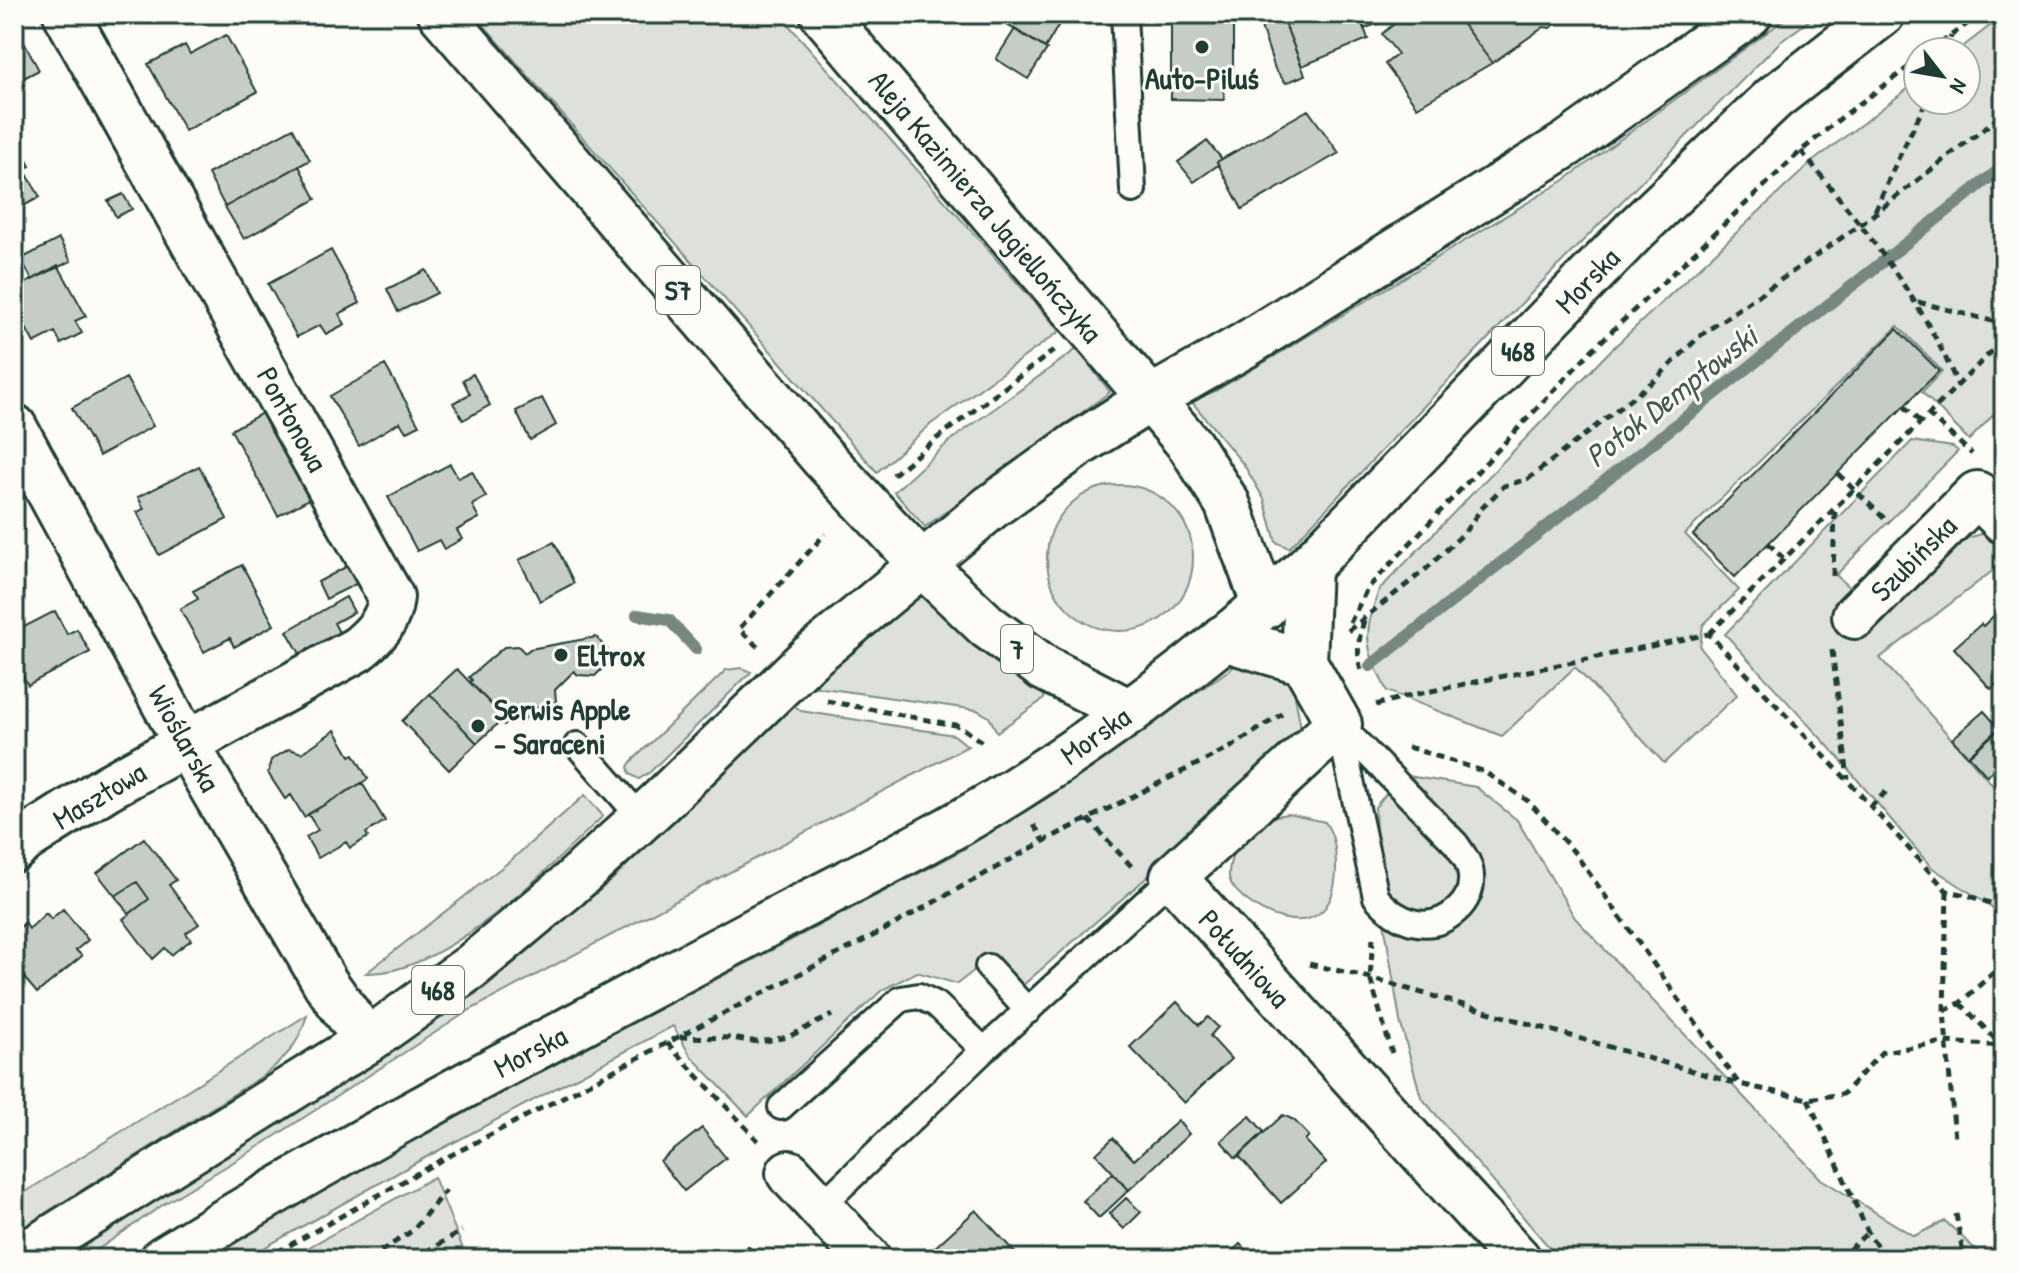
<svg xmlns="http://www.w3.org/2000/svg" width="2018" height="1273" font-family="'Patrick Hand',sans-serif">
<rect width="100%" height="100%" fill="#fdfcf7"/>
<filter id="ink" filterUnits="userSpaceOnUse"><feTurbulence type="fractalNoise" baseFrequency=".0125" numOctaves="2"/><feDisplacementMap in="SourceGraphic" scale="16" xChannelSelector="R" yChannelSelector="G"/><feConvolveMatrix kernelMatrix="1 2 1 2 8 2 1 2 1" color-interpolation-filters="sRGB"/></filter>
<g filter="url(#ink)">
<path fill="#dde0db" stroke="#7e8e88" stroke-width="2" d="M474,14H779L1060,331L931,424L877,472Z
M1792,14H1818L1779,43L1540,284L1289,548L1276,542L1264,499L1244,465L1191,401L1215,391L1275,356L1563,181Z
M2004,15V404L1969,440L1922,392L1942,371L1898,326L1685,534L1739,590L1703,625L1700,647L1737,695L1664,763L1575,667L1502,736L1387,691C1365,647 1362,637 1379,590L1610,351L1812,162L1918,81V100H1966V52H1956Z
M1077,349L1110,392L925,527L894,492L951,440Z
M1912,441L1953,447L1958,451L1836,575L1858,596L1836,619L1861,640L1961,540L1985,533L2004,541V562L1880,658L2004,798V915L1931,867L1839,758L1725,634Z
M1047 558a73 73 0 1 1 146 0a73 73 0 1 1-146 0Z
M928,586C963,625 996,671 1045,693L1044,699L997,732L989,717L977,710L816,687L823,676Z
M1242,661L1292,680L1301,728L1153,872L1022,986L993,956L957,984L917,972L882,990L748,1116L690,1055L673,1026L419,1161L244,1259H207L410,1139L956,854L1047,796Z
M741,668L751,672L650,772L639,779L630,774L628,767L631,762L726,670Z
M789,701L801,711L954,735L968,746L470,1010L263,1144L164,1204L84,1259H57L316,1097L483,989L615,877Z
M1402,775L1476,787L1517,820L1575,918L1821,1179L1914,1236L1945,1221L1986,1259H1559L1421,1097L1400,1021L1378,885L1375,807Z
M585,795L603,816C548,868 445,976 366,973L510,861Z
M1288,814L1325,822C1335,836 1336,852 1336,869C1334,963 1231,904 1229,876C1228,863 1235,848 1239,835L1270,817Z
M307,1015C298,1045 288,1056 264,1075L14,1233V1199Z
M434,1177L467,1259H288Z"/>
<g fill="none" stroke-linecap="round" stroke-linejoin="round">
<path stroke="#75877f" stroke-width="12" d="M637,615L669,620L696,649
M1370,666L2004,166"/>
</g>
<path fill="#c6cdc7" stroke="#1f3d34" stroke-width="2" d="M1002,14H1065L1045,48L999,20Z
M1257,14H1281L1305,75L1286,83L1275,69Z
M1281,14H1359L1368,39L1302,66Z
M1359,14H1381L1384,21L1364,29Z
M1400,14H1436L1442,21L1455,14L1492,63L1417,107L1385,64L1398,54L1382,34L1395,23L1392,20Z
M1455,14H1570L1550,28L1544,27L1492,63Z
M1171,19H1233V75H1224V100L1171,99Z
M14,24L39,70L14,83Z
M1015,29L1047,49L1028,79L996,59Z
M226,35L257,92L185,131L148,64L185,45L190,54Z
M1308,110L1339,153L1242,209L1217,162Z
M293,128L310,160L225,207L208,174Z
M15,138L30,166L24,169L40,197L14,211Z
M1207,141L1222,159L1217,162L1218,165L1194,182L1178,162Z
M299,166L316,199L244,239L225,207Z
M123,194L132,209L116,217L108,201Z
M59,239L71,261L32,280L21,259Z
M331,250L360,303L339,314L345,324L326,334L320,325L297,337L268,284Z
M58,265L86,316L75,321L82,333L61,344L55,332L34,343L14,306V290Z
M426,270L437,293L398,312L387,289Z
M1897,329L1939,371L1735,577L1693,535Z
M385,365L419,425L406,432L400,422L359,446L330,396Z
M473,374L490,405L463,420L453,403L470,394L463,380Z
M126,378L153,426L99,456L72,408Z
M542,398L556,425L530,440L516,411Z
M264,412L311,498L278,516L231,430Z
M450,464L458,478L472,471L486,497L472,505L479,518L457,530L462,539L444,549L439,540L417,551L388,497Z
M199,466L227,519L159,555L137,512L144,509L138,497Z
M554,542L574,583L540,601L519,560Z
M351,564L360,582L326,599L318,582Z
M242,565L274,625L234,647L230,638L204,652L180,609L198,599L193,591Z
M346,597L354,612L334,623L342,638L303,659L287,631Z
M2003,602L2004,681L2002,679L1991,689L1954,648L1981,624L1983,626L2003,607L2001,605Z
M55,611L67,634L77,629L90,652L28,685L14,660V632Z
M596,637L607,649L606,665L595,676L578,675L574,671L555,690L556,701L549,708L537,707L519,724L513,717L504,725L501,721L504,718L470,682L472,680L469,677L504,647L518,646L525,653L530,649Z
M457,669L504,718L477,743L430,694Z
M430,694L477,743L449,770L402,721Z
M1984,711L1999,728L1968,756L1952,739Z
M2004,725V761L1987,776L1969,756Z
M335,730L350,756L354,754L368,779L304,817L291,795L285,799L268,773L271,760L289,749L302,753Z
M362,783L385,821L366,833L368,837L350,848L346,842L318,858L306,837L318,830L308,814Z
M144,838L176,880L169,885L199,924L186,933L191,940L171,955L165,948L153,959L123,919L149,899L137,882L115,896L97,873Z
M137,882L149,899L129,914L115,896Z
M63,909L88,940L76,950L82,956L37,993L14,966V932L25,923L29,929L46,913L51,919Z
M1177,1002L1199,1025L1208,1017L1218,1027L1210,1036L1231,1059L1184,1103L1130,1047Z
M1283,1115L1294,1120L1309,1136L1305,1140L1326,1163L1281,1203L1239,1156Z
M1250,1116L1264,1132L1236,1158L1221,1141Z
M1178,1121L1189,1134L1129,1190L1096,1154L1113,1138L1134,1160Z
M702,1128L726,1158L684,1191L660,1161Z
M1113,1173L1129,1190L1099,1218L1083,1201Z
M1126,1198L1141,1212L1124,1229L1109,1214Z
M976,1210L1018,1256L1015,1259H943L933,1249Z
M1240,1244L1254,1259H1224Z
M748,1246L760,1259H735Z"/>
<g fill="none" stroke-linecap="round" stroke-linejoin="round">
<defs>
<path id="lane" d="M1124,14L1133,190
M1339,724L1456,844C1463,854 1471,864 1471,877C1472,890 1466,902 1457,910C1430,935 1398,923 1376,897Z
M577,745L642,819
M988,967L1028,1011
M781,1107L901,999L919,996L936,1004L984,1050
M820,1207L984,1050L1173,877"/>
<path id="street" d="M14,427L187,745L326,984L367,1041
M1308,567L1304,662L1339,724L1173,877L1518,1259
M1855,616L1977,494L2004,521
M1223,638L1304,662
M14,849L27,838L108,787L358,649C375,635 389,621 391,597L66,14
M789,1173L868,1259"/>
<path id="primary" d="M441,14L823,458L921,563L987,626L1044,668L1130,712
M1007,231L1190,445L1227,503L1265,606
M18,1259L367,1041L472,966L568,886L660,802L809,658L991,507L1077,445L1150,399L1245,345L1567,144L1749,14
M163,1259C358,1138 562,1034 764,926C847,882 934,841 1013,791C1117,726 1216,649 1308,567L1636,229L1774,98L1882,14"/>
<path id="highway" d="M823,14L1007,231"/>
</defs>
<use href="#lane" stroke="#1f3d34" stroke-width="30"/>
<use href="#street" stroke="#1f3d34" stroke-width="50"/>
<use href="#primary" stroke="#1f3d34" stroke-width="50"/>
<use href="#highway" stroke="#1f3d34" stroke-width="50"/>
<path stroke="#1f3d34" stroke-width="5" stroke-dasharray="8 6" stroke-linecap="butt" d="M1929,52L1980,14
M1946,52L1951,36
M1801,151C1861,225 1922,297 1958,386
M1875,211L1897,161L1927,100
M1918,302L2004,324
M1904,406L1920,422
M1928,414L1972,454
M1838,474L1889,523
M893,475L936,439L1056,349
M1768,543L1784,559
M1833,576L1835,510
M1350,623L1367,589L1590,352L1801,151L1842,117L1918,60
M1348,631L1426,569L1464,533L1481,509L1504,486L1528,479L1655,380L1701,335L1860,225L2004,113
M1709,634L2004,339
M758,647L739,629L825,534
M1832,650L1848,779
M1361,670C1356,652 1359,636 1365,618
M827,701L960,726L982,742
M1376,705L1407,696L1709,634L1848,781L1947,891L1967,895L2004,908
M1408,747L1483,771L1528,801L1574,852L1739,1084L1808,1099L1843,1094L1882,1052L1945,1042L2002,1046
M1870,807L1890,788
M1088,819L1133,868
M1034,825L1044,841
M1947,891L1944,1011L1955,1139
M1373,938L1370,978L1392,1053
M1309,964L1370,978L1738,1084
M1960,1003L2003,1047
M1944,1011L1960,1003L2004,963
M680,1037L730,1038L759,1042L788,1037L832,1015
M667,1043L762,1145
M1808,1099L1868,1232L1885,1259
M1956,1214L1964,1259
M265,1259L434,1164L884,930L1044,841L1231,747L1282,714
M369,1259L412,1231L446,1190
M413,1259L462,1231
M1839,1259L1868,1232"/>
<use href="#lane" stroke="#fdfcf7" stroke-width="24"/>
<use href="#street" stroke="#fdfcf7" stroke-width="44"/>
<use href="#primary" stroke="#fdfcf7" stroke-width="44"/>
<use href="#highway" stroke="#fdfcf7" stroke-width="44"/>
</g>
</g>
<g fill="#1f3d34" stroke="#fdfcf7" stroke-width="3">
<circle cx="1202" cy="47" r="8"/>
<circle cx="561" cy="655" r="8"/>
<circle cx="478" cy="726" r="8"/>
</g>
<g text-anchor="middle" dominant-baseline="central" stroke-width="6" stroke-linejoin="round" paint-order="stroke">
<g fill="#fdfcf7" stroke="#62766e" stroke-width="2">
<rect x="656" y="266" width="44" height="48" rx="6"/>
<rect x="1492" y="327" width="52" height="48" rx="6"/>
<rect x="1001" y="625" width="32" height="48" rx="6"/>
<rect x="412" y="966" width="52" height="48" rx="6"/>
</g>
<g font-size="28" font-weight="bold" fill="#1f3d34">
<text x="678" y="290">S7</text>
<text x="1518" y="351">468</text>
<text x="1017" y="649">7</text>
<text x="438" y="990">468</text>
</g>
<g font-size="30" font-weight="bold" fill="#1f3d34" stroke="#fdfcf7" text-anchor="start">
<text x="1202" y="78" text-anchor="middle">Auto-Piluś</text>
<text x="577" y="655">Eltrox</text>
<text x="494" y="709">Serwis Apple<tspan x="494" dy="34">- Saraceni</tspan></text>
</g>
<g font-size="30" fill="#1f3d34" stroke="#fdfcf7">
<text transform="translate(986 206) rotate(50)">Aleja Kazimierza Jagiellończyka</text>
<text transform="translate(1587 280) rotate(-46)">Morska</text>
<text transform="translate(293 419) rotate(61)">Pontonowa</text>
<text transform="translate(1913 558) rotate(-45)">Szubińska</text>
<text transform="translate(1095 735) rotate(-35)">Morska</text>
<text transform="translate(185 738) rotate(61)">Wioślarska</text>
<text transform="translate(99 795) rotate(-31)">Masztowa</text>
<text transform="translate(1245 958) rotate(48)">Południowa</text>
<text transform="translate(530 1051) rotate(-28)">Morska</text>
</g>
<g font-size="32" font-style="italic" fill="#435c53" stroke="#fdfcf7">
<text transform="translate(1671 396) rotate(-38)">Potok Demptowski</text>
</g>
</g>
<rect width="2018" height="1273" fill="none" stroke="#fdfcf7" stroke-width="48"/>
<rect x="24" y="24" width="1970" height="1225" fill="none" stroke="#1f3d34" stroke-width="3" filter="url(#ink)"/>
<g transform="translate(1942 76) rotate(121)"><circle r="38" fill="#fdfcf7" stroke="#a4b0a9" stroke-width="2"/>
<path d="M0-6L14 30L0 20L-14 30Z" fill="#1f3d34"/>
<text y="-12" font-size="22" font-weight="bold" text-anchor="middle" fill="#1f3d34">N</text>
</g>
</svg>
